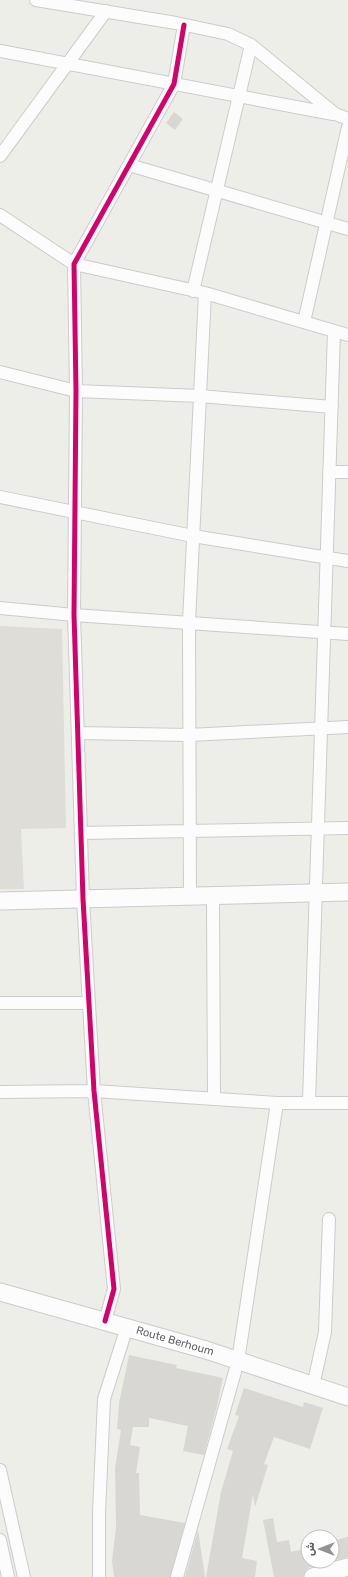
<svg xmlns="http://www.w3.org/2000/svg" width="348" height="1577" font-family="Rubik,'Noto Naskh Arabic',sans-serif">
<rect width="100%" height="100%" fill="#eeeee9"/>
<path fill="#dfddd7" d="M0,626L62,629L66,828L21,829L24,889H0Z"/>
<path fill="#d8d7d4" d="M174,112L183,119L175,130L166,123Z
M129,1355L177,1365L176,1368L223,1378L217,1406L204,1455L183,1451L188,1426L149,1418V1427H133L130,1445L140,1447L136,1473H139L140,1515L185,1523L170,1577H114L112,1561L116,1527L115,1468L121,1430L117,1429L119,1403Z
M244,1388L303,1407L304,1402L323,1408L310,1449L274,1437L264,1464L268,1465L255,1507L253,1494L242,1558L257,1561L255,1577H206L221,1492L233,1451L227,1449L239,1416L235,1415Z
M273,1518L277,1542L289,1540L291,1552L308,1548V1561H332V1541L348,1537V1557L310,1567L306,1570L303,1577H274L263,1520Z
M198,1530L205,1577H185Z"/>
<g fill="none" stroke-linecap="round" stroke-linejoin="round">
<defs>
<path id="street" d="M36,0L176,23L228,34L251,45L335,114L348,119
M0,51L333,114
M0,156L106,11
M129,165L348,229
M0,215L74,264L205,293L348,335
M193,291L251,45
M304,322L348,127
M0,372L76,391L200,396L332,407
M329,472H348
M0,497L193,536L348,561
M0,608L74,615L348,634
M78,733L189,735L348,727
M81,833L348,828
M213,896L214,1098
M190,897L189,622L205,293
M0,1003H89
M0,1092L94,1091L277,1103H348
M309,1102L334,331
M105,1321L114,1289L94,1091L83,899L74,615L76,391L74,264L174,84L184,25
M313,1386L325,1332L329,1219
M0,1470L24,1577
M0,1540L8,1577
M99,1577V1513L104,1399L127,1327
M177,1577L238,1361L277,1103"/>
<path id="secondary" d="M0,901L348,892
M0,1292L206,1350L348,1397
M313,1577L348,1567"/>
</defs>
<use href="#street" stroke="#cbcccb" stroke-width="14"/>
<use href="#secondary" stroke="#cacbca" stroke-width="19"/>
<use href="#street" stroke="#fcfcfc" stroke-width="12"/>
<use href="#secondary" stroke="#fcfcfc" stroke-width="17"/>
<defs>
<path id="cycleway" d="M105,1321L114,1289L94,1091L83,899L74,615L76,391L74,264L174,84L184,25"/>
</defs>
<use href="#cycleway" stroke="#fff" stroke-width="8"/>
<use href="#cycleway" stroke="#d6006c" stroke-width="5"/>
</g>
<g text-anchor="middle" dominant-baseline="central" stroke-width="3.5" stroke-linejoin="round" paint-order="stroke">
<g font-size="11" fill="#5e6268" stroke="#fff">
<text transform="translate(175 1341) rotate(16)">Route Berhoum</text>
</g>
</g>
<g transform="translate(320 1549) rotate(270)"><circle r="19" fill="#ffffff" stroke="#bfc0c3"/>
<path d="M0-3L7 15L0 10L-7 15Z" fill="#909395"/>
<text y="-6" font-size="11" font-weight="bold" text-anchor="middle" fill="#5e6268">ش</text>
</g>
</svg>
